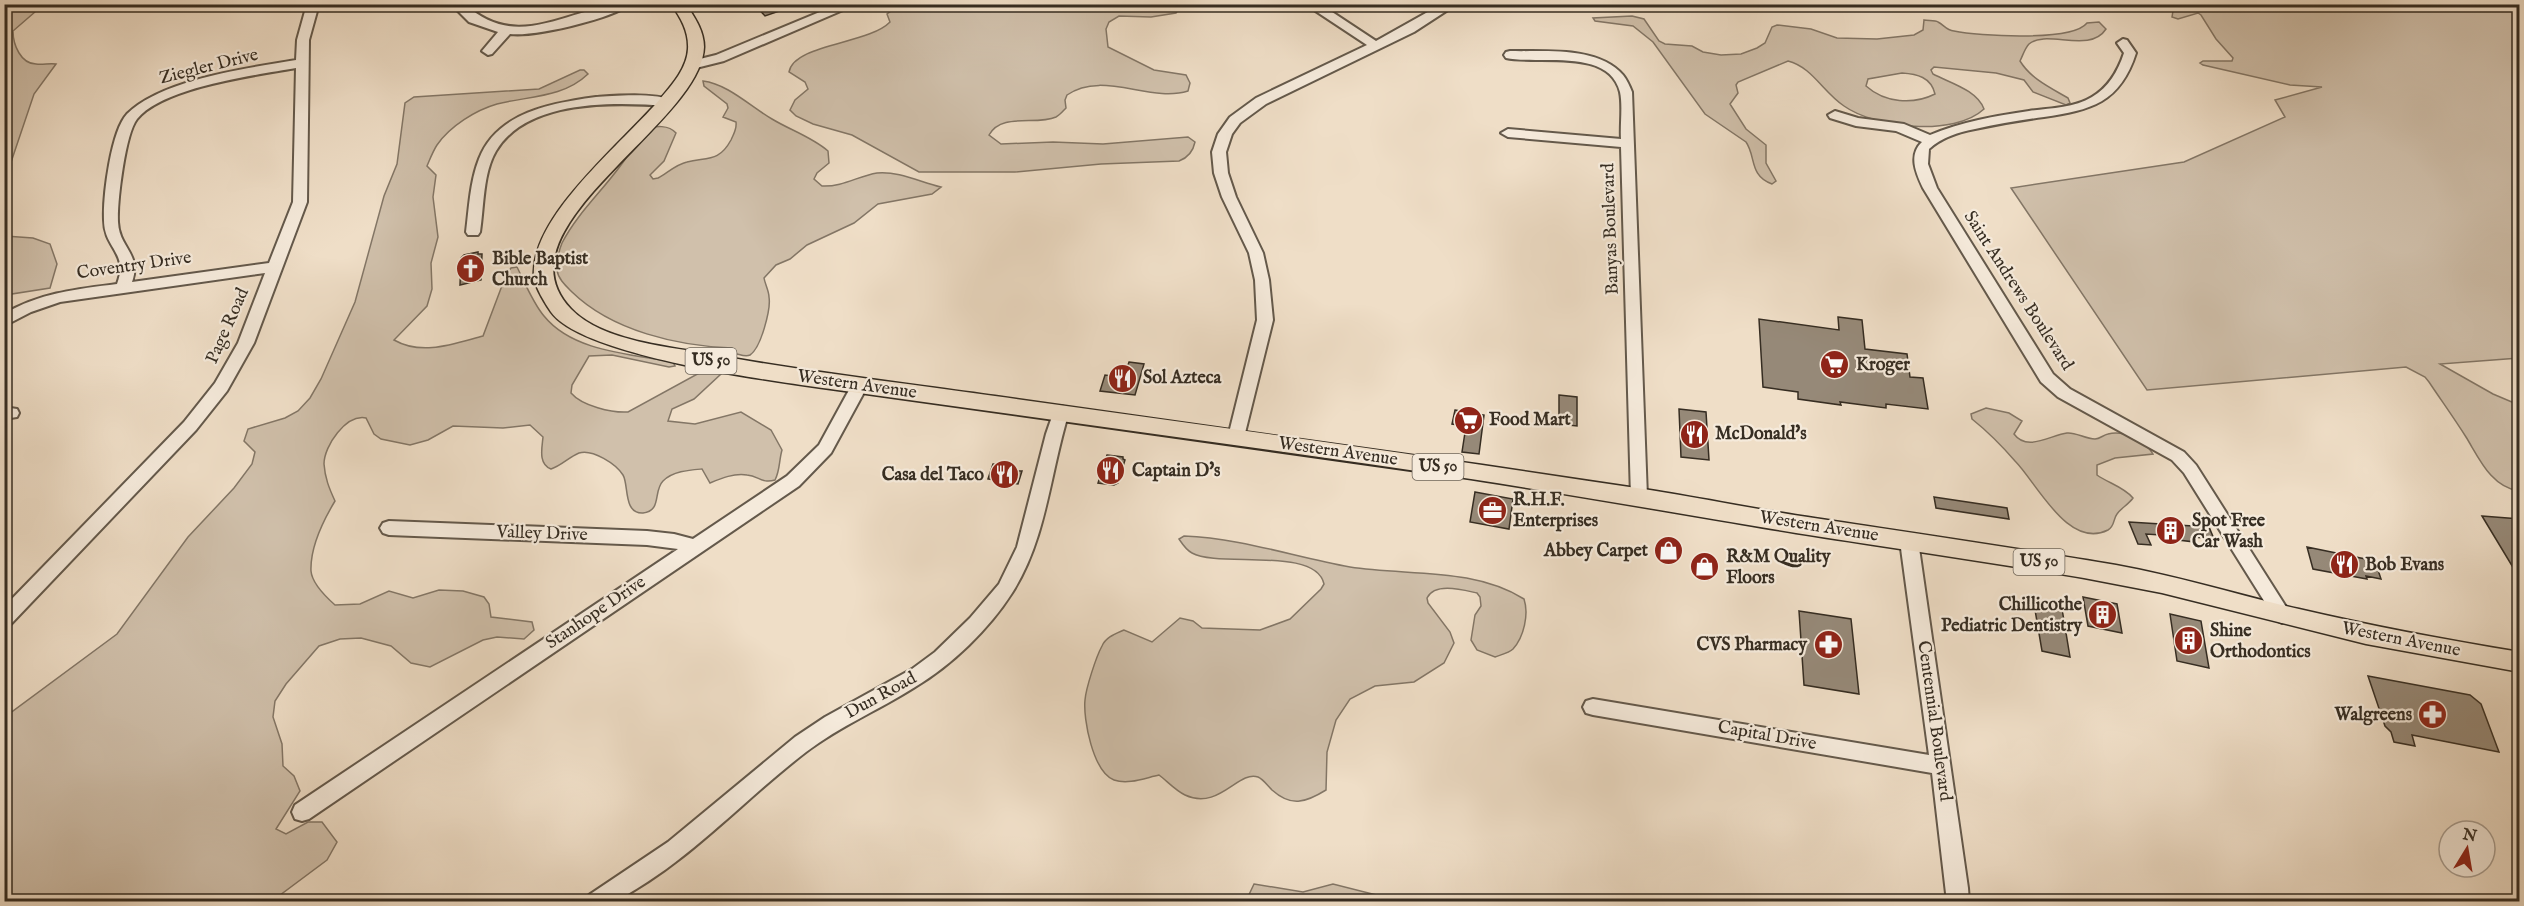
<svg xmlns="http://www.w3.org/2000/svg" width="2524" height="906" font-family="'IM FELL English',serif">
<rect width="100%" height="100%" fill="#efdec7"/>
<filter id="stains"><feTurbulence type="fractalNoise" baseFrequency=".00333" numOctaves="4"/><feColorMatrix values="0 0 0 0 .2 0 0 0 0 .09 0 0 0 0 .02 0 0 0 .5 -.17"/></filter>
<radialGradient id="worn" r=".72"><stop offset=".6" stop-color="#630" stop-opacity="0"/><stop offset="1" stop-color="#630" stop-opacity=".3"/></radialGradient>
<path fill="#d0c0ab" stroke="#837666" stroke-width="1.5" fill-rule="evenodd" d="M5,4L43,5L13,31C13,45 21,64 36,64C43,65 49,63 56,64L34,94L5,180Z
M929,4L1181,6L1176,13L1151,17L1119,16L1109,22L1106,29L1108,47L1154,70L1186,75L1190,83L1188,91C1150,103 1102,70 1067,95L1065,100L1066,108C1063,111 1060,115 1056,117C1036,126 1002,112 989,135L1001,144L1053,142L1103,144L1188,137L1195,142C1193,152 1187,158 1179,161L1101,164L1015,172H919L852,135L813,124L796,116L790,110L795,100L808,89L805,82L789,72C794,44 869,44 890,22L887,14L891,11L917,9Z
M2186,5H2519V358L2440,364L2493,394L2519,405V491C2491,487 2479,458 2466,437C2454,418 2441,400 2429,382L2425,377L2406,367L2147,390L2011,188L2184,162L2285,117L2275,100L2322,87L2290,85L2203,65L2200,63L2203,61H2232L2233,58L2216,39L2201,15L2198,13L2178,19L2172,17L2173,11Z
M1632,16L1644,19L1659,41L1665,44L1692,46L1703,52L1721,55L1741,54L1757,48L1765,43L1772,27L1777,25L1811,29L1837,38L1877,39L1914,35L1923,30L1924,20C1928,21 1935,20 1938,22C1944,25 1946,30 1954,31C1978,36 2072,42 2087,23L2099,22L2106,29C2090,54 2046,29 2029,44C2025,48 2023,55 2020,61C2031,79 2051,88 2068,98L2070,103L2066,105L2033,92L2024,80L1996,73L1934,67L1931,70L1933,74C1950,83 1977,90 1984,109C1954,137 1875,128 1844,106C1823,92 1812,67 1788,61L1738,82L1736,85L1738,93L1730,104L1746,129L1766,145V163L1776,181L1772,184C1749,176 1756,156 1746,142L1705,114L1653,42L1633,26L1595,21L1593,18ZM1902,73C1917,74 1931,77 1935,94C1913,105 1885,103 1866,86L1868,79Z
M580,70H584L588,74C563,98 528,96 497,104C476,110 450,126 437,145C433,151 430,159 427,166L436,175L433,197L438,237L431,263L432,289L427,306L394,340C422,356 453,344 483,336L506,275L511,268L517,267C525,283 533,303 544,316C573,352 631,354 673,362L675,366L669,367L612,355L589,356L572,385L571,393C582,406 612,413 628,412L701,372L713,371L721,374L694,399L672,409L668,421L695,424L741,412L771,430L782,450C779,460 780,471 775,480C762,484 759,476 747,475C734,473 722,478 710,483L702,469C690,470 673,471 663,481C653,491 662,511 643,513C623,514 629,485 623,475C616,464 593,449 579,453C569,457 561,466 551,469C538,464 542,448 543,437L530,425L503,428L453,426L428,440L410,445L381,439L374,434L366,418C346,414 324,446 324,464C325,478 329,488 335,501C323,521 310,547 311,571C312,584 326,597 335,605L360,604L389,591L413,598L439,590L463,591L484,597L489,604L491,617L532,622L534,630L524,639L497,637L483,640L430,667L411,663L391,646L361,638L340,639L319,646L286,684L275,701L273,717L282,744L283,766L294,776L300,791L276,829L286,834L308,822H322L337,842L327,860L272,901H5V717L117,634L188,537L234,488L252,464L255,452L244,441L248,429L285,418L298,411L310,398L321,379L355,302L384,196L397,164L405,103L414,97L539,89Z
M703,81C728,84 751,107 772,119C790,130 812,137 828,151L829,163L817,173L814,179L822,186C843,187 858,176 877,173C899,171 920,182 941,187L932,194L878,204L854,223L807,245L790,259L776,265L764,278C765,284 769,291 769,297C771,309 761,348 750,355C746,357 741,355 737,354L732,348C678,346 612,331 572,292C566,286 558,279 557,270C556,263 559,250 562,243C579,210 608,186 628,155C633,148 638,134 646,130C655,125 669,125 676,133L664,161L650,175L653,179L658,178C667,173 677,164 687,162C708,157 719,162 731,140C734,133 737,129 736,122L723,117L728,108L727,104L704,86Z
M5,236L33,238L50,244L57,264L50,288L5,295Z
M1986,408L2009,413L2022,421L2014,434C2027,452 2051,435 2067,433C2076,432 2085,439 2095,439C2100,439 2103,435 2108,434C2124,430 2145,440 2153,454L2115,458L2097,465V475C2108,483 2124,487 2133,498C2128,505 2121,508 2117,514C2113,519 2115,526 2108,530C2068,550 2037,483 2015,461C2002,446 1987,431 1972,419L1971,414Z
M1184,536C1241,538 1294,557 1350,567C1407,576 1473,567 1524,599C1529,614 1524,637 1513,649C1509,653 1500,655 1495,657L1477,650L1471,640L1475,615L1481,606L1480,597L1477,593C1463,590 1435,582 1427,598L1428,603L1450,632L1454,643L1444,663L1414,682L1375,686L1350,699L1336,720L1327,752L1326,790C1305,803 1291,807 1272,790C1268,786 1263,779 1258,777C1238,770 1219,811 1185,795C1176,791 1167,781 1159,775C1145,778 1128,785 1114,780C1093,772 1083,719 1085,700C1086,688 1096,657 1102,646C1106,637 1115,634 1124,630L1152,642L1180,618L1193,621L1202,628L1260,630L1290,619L1321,589L1324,584C1316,546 1218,568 1192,553C1186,550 1183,545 1179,539Z
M1254,884L1303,892L1333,884L1400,901H1246Z"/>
<path fill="#968978" stroke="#362d22" stroke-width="1.5" d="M754,4H793L794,6L765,16Z
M478,252V254H482L481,280L460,285L461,258L464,255Z
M1838,317L1862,320L1865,349L1907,354L1910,377L1923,378L1928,409L1886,404V408L1840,402L1841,405L1798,399V392L1763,387L1759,319L1839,330Z
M1129,362L1144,364L1135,395L1100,391L1105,375L1119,377L1123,365H1128Z
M1559,395L1577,397V426L1559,424Z
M1679,409L1706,412L1709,460L1681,457Z
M1455,410L1484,415L1479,454L1462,452L1466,426L1452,424Z
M1107,455L1123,457V459L1125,460L1118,483L1114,485L1098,483Z
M993,464L1016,467L1015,471H1022L1018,484L988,479Z
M1475,492L1513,499L1509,529L1470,522Z
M1934,497L2007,508L2009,519L1936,508Z
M2482,516L2520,519V579Z
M2129,522L2209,527L2214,539L2193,537L2195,542L2178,540L2176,536L2146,534L2151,545L2138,544Z
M2307,547L2375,561L2381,579L2366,576L2367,579L2313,569Z
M2083,597L2117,604L2122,633L2088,626Z
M2034,604L2062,609L2070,657L2042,651Z
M1799,611L1851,619L1859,694L1804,685Z
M2170,614L2201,621L2209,668L2177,661Z
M2368,676L2470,695L2481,704L2499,752L2412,735L2415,746L2394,742L2391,732L2385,726Z"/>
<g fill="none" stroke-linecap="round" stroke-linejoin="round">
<defs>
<path id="minor" d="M307,4H319L309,40L307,202L254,343L227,391L196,430L10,625L4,627V607L184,422L215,383L238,343L265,273L60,302L31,312L4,326V314C39,293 77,289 117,284C129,252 104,249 104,220C103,196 111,131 127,114C162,79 249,68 296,60L297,40ZM296,68L293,202L269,263L132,282C142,254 119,248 118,222C117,203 125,134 137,119C163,87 256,75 296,68Z
M451,4H465C520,55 571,4 631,4C611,19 535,37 510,34L492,54L488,55L482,51L498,32L469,22Z
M839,4H857L724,61L692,69L686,65L688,62L716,55Z
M1305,4H1320L1376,41L1442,4H1457L1414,32L1266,104L1240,123L1232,134L1226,152L1228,173L1236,197L1263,253L1269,280L1273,320L1244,437L1242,441H1230L1228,437L1257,320L1255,280L1249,253L1222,197L1214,173L1212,152L1218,134L1230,117L1256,98L1367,45Z
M1668,4H1688L1676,10H1668Z
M2123,39L2127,40L2136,53C2120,103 2091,110 2044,117C2021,120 1998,124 1975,129C1959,132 1942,137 1929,149L1928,164L1937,188L2053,374L2070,389L2184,452L2196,465L2288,610L2291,615L2288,620L2282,623L2276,620L2184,473L2172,460L2058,397L2041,382L1923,188C1916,173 1908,155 1922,142L1896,131L1856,126L1830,118L1828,115L1835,111L1858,118L1904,124L1930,135C1961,122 1995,116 2029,111C2050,108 2074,108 2092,97C2109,87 2118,71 2124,53L2117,43Z
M1510,51C1545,52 1598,46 1623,75C1627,80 1630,87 1632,92L1647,497L1645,502L1639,504L1633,502L1631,497L1621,147L1508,137L1501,133L1508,129L1621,139C1620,125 1623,106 1620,92C1609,47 1537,65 1506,58L1504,55L1506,52Z
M596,97C612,96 662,92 673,102L667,106C615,102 527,99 496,151C483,173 484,206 480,232L478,235H468L466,232C469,208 470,182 479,159C497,112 552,103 596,97Z
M860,379L866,381L868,385L831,453L799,486L309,819L302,821L295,819L292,812L295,805L678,549L647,545L389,535L383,533L380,528L383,523L389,521L647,531L674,534L693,539L787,476L819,445L854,381Z
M1061,406L1067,408L1069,412C1050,472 1047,538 1012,593C989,629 952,665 915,687C879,710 840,726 806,752C743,800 688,863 617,900C609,904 595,902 586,902L589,895L668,842L795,737L825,717L912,669L935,652L970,618L999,584L1017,547L1046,434L1055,408Z
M4,407L17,409L19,413L17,417L4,419Z
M1909,534L1915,536L1918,541L1968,888L1969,902H1947L1932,773L1593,715L1586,713L1583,707L1586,701L1593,699L1929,755L1900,541L1903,536Z"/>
<path id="major" d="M671,4H686C695,18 704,31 704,47C702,124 492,228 571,309C602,342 673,347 715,355C808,372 902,383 995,396C1214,426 1432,457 1650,490C1700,498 1750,508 1801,516C1906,532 2011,547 2116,565C2178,576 2238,595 2299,609C2372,626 2446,640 2520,652V672L2366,644L2162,593L2084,578C1988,562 1892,548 1796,533C1688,515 1580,496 1471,479C1269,449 1067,422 866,394C803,385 585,360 551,312C545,303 535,287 534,277C529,217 624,142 660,99C672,85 687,68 688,49C689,32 681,18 671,4Z"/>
</defs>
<use href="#minor" stroke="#64594b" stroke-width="4"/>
<use href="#major" stroke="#362d22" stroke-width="3"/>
<use href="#minor" fill="#f5eadb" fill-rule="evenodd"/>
<use href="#major" fill="#efdec7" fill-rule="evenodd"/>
</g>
<defs>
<symbol id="church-disc" viewBox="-11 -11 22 22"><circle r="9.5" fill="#8f2418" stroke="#f5eadb"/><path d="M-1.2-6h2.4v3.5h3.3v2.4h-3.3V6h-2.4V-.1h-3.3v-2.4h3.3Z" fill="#fff"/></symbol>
<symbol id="supermarket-disc" viewBox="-11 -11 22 22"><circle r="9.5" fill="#8f2418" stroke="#f5eadb"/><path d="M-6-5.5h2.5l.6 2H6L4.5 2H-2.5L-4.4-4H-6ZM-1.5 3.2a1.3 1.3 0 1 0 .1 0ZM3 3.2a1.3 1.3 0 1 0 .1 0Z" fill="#fff"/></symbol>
<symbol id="restaurant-disc" viewBox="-11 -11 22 22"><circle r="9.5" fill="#8f2418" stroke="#f5eadb"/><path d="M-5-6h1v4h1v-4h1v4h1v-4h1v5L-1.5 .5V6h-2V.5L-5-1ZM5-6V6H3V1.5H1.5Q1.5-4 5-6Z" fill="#fff"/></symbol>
<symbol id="office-disc" viewBox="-11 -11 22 22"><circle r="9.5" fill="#8f2418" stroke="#f5eadb"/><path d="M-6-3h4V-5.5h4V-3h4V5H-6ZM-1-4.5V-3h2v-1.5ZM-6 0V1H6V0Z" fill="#fff"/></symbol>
<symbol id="building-disc" viewBox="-11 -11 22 22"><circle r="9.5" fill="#8f2418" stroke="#f5eadb"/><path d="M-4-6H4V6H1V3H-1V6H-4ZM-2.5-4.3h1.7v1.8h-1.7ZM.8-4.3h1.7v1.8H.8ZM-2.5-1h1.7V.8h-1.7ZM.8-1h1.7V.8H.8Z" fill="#fff"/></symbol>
<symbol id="shop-disc" viewBox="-11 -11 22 22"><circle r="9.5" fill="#8f2418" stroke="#f5eadb"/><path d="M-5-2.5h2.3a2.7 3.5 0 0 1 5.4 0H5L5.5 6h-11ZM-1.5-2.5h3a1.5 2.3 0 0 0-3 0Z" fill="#fff"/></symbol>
<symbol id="pharmacy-disc" viewBox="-11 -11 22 22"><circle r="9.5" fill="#8f2418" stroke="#f5eadb"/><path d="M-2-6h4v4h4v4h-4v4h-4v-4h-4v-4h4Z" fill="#fff"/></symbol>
</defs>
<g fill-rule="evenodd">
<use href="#church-disc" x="454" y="252" width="33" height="33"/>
<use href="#supermarket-disc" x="1818" y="348" width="33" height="33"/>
<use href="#restaurant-disc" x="1106" y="362" width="33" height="33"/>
<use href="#supermarket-disc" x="1452" y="404" width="33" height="33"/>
<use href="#restaurant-disc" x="1678" y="418" width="33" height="33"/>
<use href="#restaurant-disc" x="1094" y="454" width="33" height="33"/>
<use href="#restaurant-disc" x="988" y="458" width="33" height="33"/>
<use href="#office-disc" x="1476" y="494" width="33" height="33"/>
<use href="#building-disc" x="2154" y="514" width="33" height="33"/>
<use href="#shop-disc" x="1652" y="534" width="33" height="33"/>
<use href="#restaurant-disc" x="2328" y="548" width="33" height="33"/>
<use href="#shop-disc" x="1688" y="550" width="33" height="33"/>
<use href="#building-disc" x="2086" y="598" width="33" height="33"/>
<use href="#building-disc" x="2172" y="624" width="33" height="33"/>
<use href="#pharmacy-disc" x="1812" y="628" width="33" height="33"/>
<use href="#pharmacy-disc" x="2416" y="698" width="33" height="33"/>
</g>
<g text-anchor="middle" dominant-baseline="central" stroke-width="4.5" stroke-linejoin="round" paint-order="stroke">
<g fill="#f5eadb" stroke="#6f665a" stroke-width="1.5">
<rect x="685.5" y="348" width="51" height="26" rx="4.5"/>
<rect x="1412.5" y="454" width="51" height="26" rx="4.5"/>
<rect x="2013.5" y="549" width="51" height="26" rx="4.5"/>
</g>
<g font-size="16" font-weight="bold" fill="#362d22">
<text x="711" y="361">US 50</text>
<text x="1438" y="467">US 50</text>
<text x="2039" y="562">US 50</text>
</g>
<g font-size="18" fill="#362d22" stroke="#f5eadb">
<text transform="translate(209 67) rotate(-14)">Ziegler Drive</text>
<text transform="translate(1611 229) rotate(-92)">Banyas Boulevard</text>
<text transform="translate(134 266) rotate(-8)">Coventry Drive</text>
<text transform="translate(2018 291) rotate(57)">Saint Andrews Boulevard</text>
<text transform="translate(228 326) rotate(-66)">Page Road</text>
<text transform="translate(857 385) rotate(8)">Western Avenue</text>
<text transform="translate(1338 452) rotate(8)">Western Avenue</text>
<text transform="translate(1819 527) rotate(9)">Western Avenue</text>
<text transform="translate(542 534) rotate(2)">Valley Drive</text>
<text transform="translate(596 613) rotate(-34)">Stanhope Drive</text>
<text transform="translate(2401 640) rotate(11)">Western Avenue</text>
<text transform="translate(881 696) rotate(-29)">Dun Road</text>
<text transform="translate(1934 721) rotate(82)">Centennial Boulevard</text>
<text transform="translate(1767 736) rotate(10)">Capital Drive</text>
</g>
<g font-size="18" font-weight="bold" fill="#362d22" stroke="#f5eadb" text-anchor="start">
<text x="492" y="259">Bible Baptist<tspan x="492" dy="21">Church</tspan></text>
<text x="1856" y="365">Kroger</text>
<text x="1143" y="378">Sol Azteca</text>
<text x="1489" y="420">Food Mart</text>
<text x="1715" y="434">McDonald's</text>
<text x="1132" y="471">Captain D's</text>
<text x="984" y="475" text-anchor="end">Casa del Taco</text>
<text x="1513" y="500">R.H.F.<tspan x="1513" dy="21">Enterprises</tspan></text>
<text x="2192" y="521">Spot Free<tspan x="2192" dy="21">Car Wash</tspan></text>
<text x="1648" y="551" text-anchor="end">Abbey Carpet</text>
<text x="1726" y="557">R&amp;M Quality<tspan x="1726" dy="21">Floors</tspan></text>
<text x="2365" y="565">Bob Evans</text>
<text x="2082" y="605" text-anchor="end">Chillicothe<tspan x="2082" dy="21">Pediatric Dentistry</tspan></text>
<text x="2210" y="631">Shine<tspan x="2210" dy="21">Orthodontics</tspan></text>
<text x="1807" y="645" text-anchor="end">CVS Pharmacy</text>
<text x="2412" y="715" text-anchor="end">Walgreens</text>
</g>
</g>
<rect width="2524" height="906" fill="none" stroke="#efdec7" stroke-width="24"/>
<rect x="6" y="6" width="2512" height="894" fill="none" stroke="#362d22" stroke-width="3"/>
<rect x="12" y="12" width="2500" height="882" fill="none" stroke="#362d22" stroke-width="1.5"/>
<g transform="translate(2467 849) rotate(11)"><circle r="28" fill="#f5eadb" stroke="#a99e91" stroke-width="1.5"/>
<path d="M0-4.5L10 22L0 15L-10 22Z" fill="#8f2418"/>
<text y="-9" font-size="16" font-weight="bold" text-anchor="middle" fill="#362d22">N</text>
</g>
<rect width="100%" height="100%" filter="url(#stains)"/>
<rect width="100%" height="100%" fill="url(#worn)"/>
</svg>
